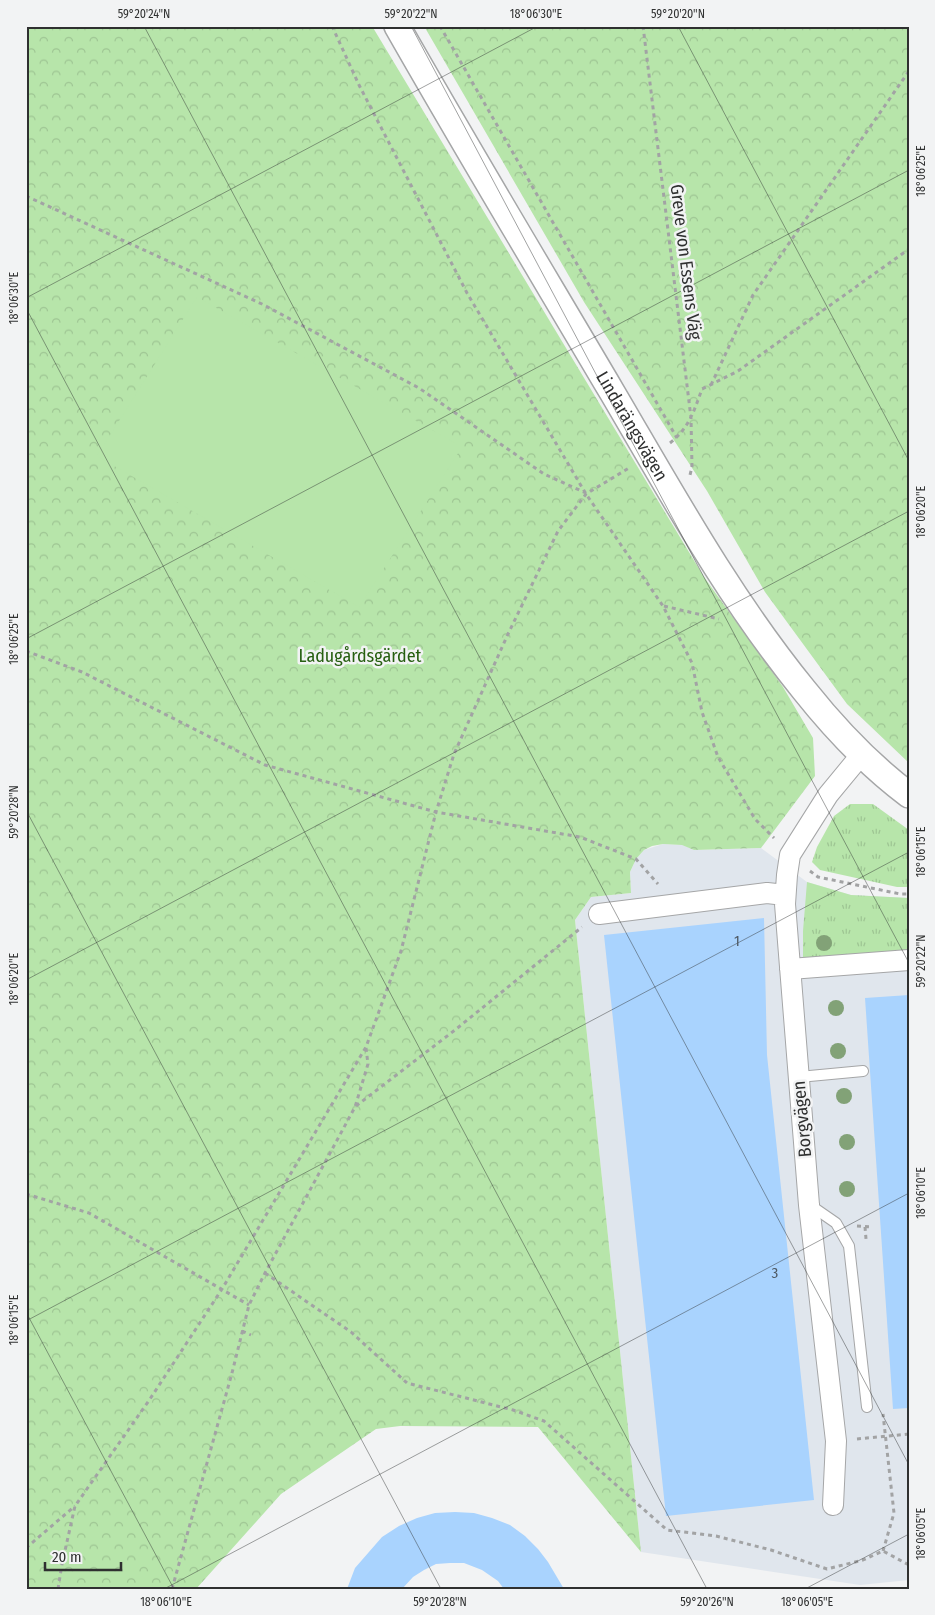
<svg xmlns="http://www.w3.org/2000/svg" width="935" height="1615" font-family="'Fira Sans Condensed',sans-serif">
<defs>
<pattern id="grass-tufts" width="24" height="20" patternUnits="userSpaceOnUse" patternTransform="scale(1.25)"><rect width="24" height="20" fill="#b7e5aa"/><path d="M3 7l-1-3M5 7V3M7 7l1-3M15 17l-1-3M17 17v-4M19 17l1-3" fill="none" stroke="#9ec593"/></pattern>
<pattern id="park-crowns" width="20" height="18" patternUnits="userSpaceOnUse" patternTransform="scale(1.25)"><rect width="20" height="18" fill="#b7e5aa"/><path d="M2 6a3 3 0 1 1 6 0M12 15a3 3 0 1 1 6 0" fill="none" stroke="#9ec593"/></pattern>
</defs>
<rect width="100%" height="100%" fill="#f2f3f4"/>
<path fill="#e0e6ed" d="M663,844L683,845L694,850L761,848L807,882L851,895L909,898V1580L860,1585L641,1552L575,920L591,897L631,893L630,872L636,859L644,850Z"/>
<path fill="url(#grass-tufts)" d="M850,804H873L909,830V887H897L820,870L812,862L817,847L834,816Z
M807,882L851,895L909,898V951L803,959V931Z"/>
<path fill="url(#park-crowns)" d="M26,26H372L704,577L783,687L813,738L815,776L761,848L694,850L682,845L663,844L652,846L644,850L636,859L630,872L631,893L591,897L575,920L641,1552L538,1427L400,1426L376,1429L281,1494L196,1589H26Z
M424,26H909V763L847,704L765,592L707,491L584,302Z"/>
<path fill="#b7e5aa" d="M197,297L462,447L359,607L97,456Z"/>
<path fill="#a9d3fe" d="M764,918L767,1055L814,1500L666,1516L604,935Z
M909,995V1408L893,1409L865,998Z
M455,1512L474,1513L492,1518L510,1525L525,1536L538,1549L548,1562L564,1589H504L498,1581L482,1570L464,1563H450L436,1564L424,1570L413,1577L402,1589H347L355,1568L382,1537L399,1526L417,1518L435,1513Z"/>
<g fill="none" stroke-linecap="round" stroke-linejoin="round">
<defs>
<path id="service" d="M799,1077L863,1071
M810,1205L836,1223L849,1246L867,1407"/>
<path id="minor" d="M599,914L767,893L785,895
M790,969L909,960
M833,1505L836,1441L809,1205L785,904L787,875L790,855L828,795L861,755"/>
<g id="tertiary">
<path id="s1" d="M397,26C467,149 540,270 612,392C672,494 729,598 804,690C835,729 869,765 909,795"/>
</g>
</defs>
<use href="#service" stroke="#a5a6a7" stroke-width="12"/>
<use href="#minor" stroke="#a5a6a7" stroke-width="22"/>
<use href="#tertiary" stroke="#a5a6a7" stroke-width="28"/>
<path stroke="#a2a3a4" stroke-width="3" stroke-dasharray="4 4" stroke-linecap="butt" d="M332,26L359,85L467,293L586,494L663,606L692,663L702,712L718,757L755,819L774,838
M440,26L677,438
M643,26L691,418L692,467L690,475
M26,196L262,304L419,388L544,474L586,493
M711,385L753,295L909,71
M670,443C689,428 694,411 702,389L738,371L909,249
M664,606L719,619
M26,651L82,672L265,765L436,812L580,837L636,859L658,884
M810,871L818,877L900,894H909
M356,1106L455,1030L582,927
M26,1194L89,1213L249,1305
M857,1226L872,1227
M865,1227L866,1239
M265,1273L351,1332L407,1383L513,1410L544,1421L667,1530L716,1536L771,1550L827,1569L863,1560L883,1551L909,1565
M242,1331L251,1335
M857,1439L909,1434
M26,1548L75,1506
M883,1551L894,1513L883,1414
M58,1589L62,1564L75,1506L150,1399L222,1289L366,1047L401,951L436,812L454,754L508,634L558,531L586,494L629,468
M172,1589L232,1373L249,1305L265,1273L355,1107L368,1064L366,1048"/>
<use href="#service" stroke="#fff" stroke-width="10"/>
<use href="#minor" stroke="#fff" stroke-width="20"/>
<use href="#tertiary" stroke="#fff" stroke-width="25"/>
</g>
<g fill="#82a277">
<circle cx="824" cy="943" r="8"/>
<circle cx="836" cy="1008" r="8"/>
<circle cx="838" cy="1051" r="8"/>
<circle cx="844" cy="1096" r="8"/>
<circle cx="847" cy="1142" r="8"/>
<circle cx="847" cy="1189" r="8"/>
</g>
<path fill="none" stroke="#2f3030" stroke-width="1" stroke-opacity="0.45" d="M144,26L909,1465M411,26L909,963M678,26L909,461M26,298L538,26M26,308L707,1589M26,639L909,170M26,810L441,1589M26,980L909,511M26,1312L174,1589M26,1321L909,852M164,1589L909,1193M805,1589L909,1534"/>
<g text-anchor="middle" dominant-baseline="central" stroke-width="5" stroke-linejoin="round" paint-order="stroke">
<g font-size="15" fill="#4e5964">
<text x="737" y="941">1</text>
<text x="775" y="1273">3</text>
</g>
<g font-size="18" fill="#2f3030" stroke="#f2f3f4">
<text transform="translate(686 262) rotate(83)">Greve von Essens Väg</text>
<text stroke="none"><textPath href="#s1" startOffset="464">Lindarängsvägen</textPath></text>
<text transform="translate(802 1119) rotate(-95)">Borgvägen</text>
</g>
<g font-size="18" fill="#265f10" stroke="#f2f3f4">
<text x="360" y="656">Ladugårdsgärdet</text>
</g>
</g>
<rect width="935" height="1615" fill="none" stroke="#f2f3f4" stroke-width="55"/>
<path d="M45 1562v8h76v-8" fill="none" stroke="#2f3030" stroke-width="2.5"/>
<text x="52" y="1562" font-size="15" fill="#2f3030" stroke="#f2f3f4" stroke-width="4" paint-order="stroke">20 m</text>
<rect x="28" y="28" width="880" height="1560" fill="none" stroke="#2f3030" stroke-width="2"/>
<g font-size="12" text-anchor="middle" fill="#2f3030">
<text x="144" y="18">59°20'24"N</text>
<text x="411" y="18">59°20'22"N</text>
<text x="536" y="18">18°06'30"E</text>
<text x="678" y="18">59°20'20"N</text>
<text transform="translate(921 171) rotate(-90)" y="4">18°06'25"E</text>
<text transform="translate(14 298) rotate(-90)" y="4">18°06'30"E</text>
<text transform="translate(921 512) rotate(-90)" y="4">18°06'20"E</text>
<text transform="translate(14 639) rotate(-90)" y="4">18°06'25"E</text>
<text transform="translate(14 812) rotate(-90)" y="4">59°20'28"N</text>
<text transform="translate(921 852) rotate(-90)" y="4">18°06'15"E</text>
<text transform="translate(921 961) rotate(-90)" y="4">59°20'22"N</text>
<text transform="translate(14 979) rotate(-90)" y="4">18°06'20"E</text>
<text transform="translate(921 1193) rotate(-90)" y="4">18°06'10"E</text>
<text transform="translate(14 1320) rotate(-90)" y="4">18°06'15"E</text>
<text transform="translate(921 1534) rotate(-90)" y="4">18°06'05"E</text>
<text x="166" y="1606">18°06'10"E</text>
<text x="440" y="1606">59°20'28"N</text>
<text x="707" y="1606">59°20'26"N</text>
<text x="807" y="1606">18°06'05"E</text>
</g>
</svg>
